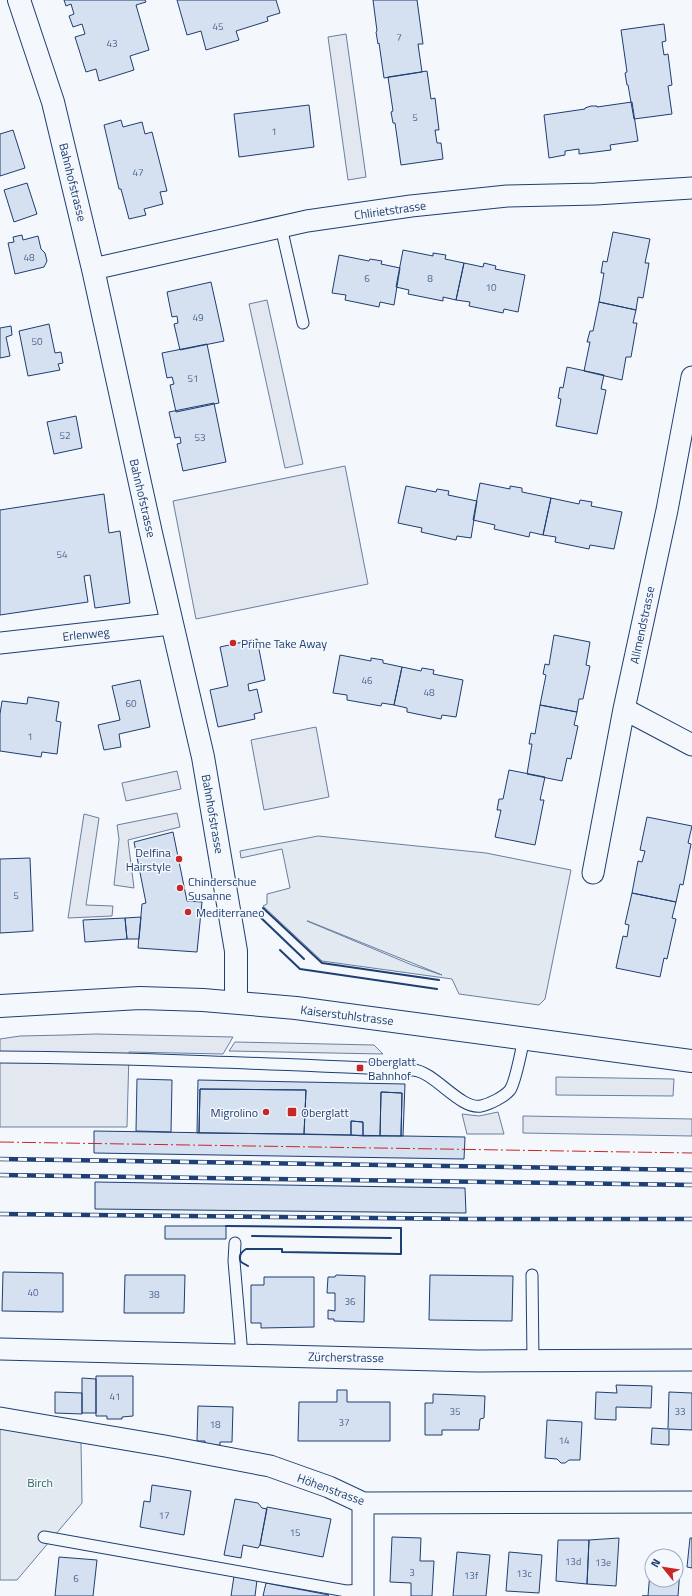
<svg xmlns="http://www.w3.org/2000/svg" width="692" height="1596" font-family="'Titillium Web',sans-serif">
<rect width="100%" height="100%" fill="#f4f7fb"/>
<path fill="#e3e9f0" stroke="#687fa3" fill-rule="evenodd" d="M318,836L486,853L571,870L545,999L539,1005L459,994L452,979L322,961L263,906L267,904V894L290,888L282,849L241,858L240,851ZM307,921H308L442,975L412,965Z
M0,1420L81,1442L82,1503L17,1580H0Z"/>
<path fill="#e3e8f0" stroke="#687fa3" d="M346,34L366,177L348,180L328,37Z
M267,300L303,464L285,468L249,304Z
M345,466L368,584L196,619L173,501Z
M316,727L329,797L264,810L251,740Z
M177,771L181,789L126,801L122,783Z
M177,813L180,827L128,840L134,888L114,885L119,839L117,825Z
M84,814L99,818L86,905L113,906L112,916L68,918Z
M66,1035L96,1034L233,1037L223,1054L129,1052L127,1127H0V1039L20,1036Z
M235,1042L374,1045L383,1054L229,1051Z
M556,1077L674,1079L673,1096L556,1095Z
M498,1112L504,1134H467L462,1114L479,1116Z
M523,1116L692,1119V1136L523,1133Z"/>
<path fill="#d5e0f0" stroke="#1d3f73" d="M64,0H145L146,2L136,5L149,50L130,56L134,70L99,81L96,69L86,72L75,37L85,34L82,24L73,27L69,16L74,14L71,4L66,6Z
M177,0H276L280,13L267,17L268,21L236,31L239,40L206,50L201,31L187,35Z
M373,0H417L423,44H418L422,72L384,78L379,43L378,44L376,32L377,31Z
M664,24L666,41L662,42L664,55L668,54L672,85L668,86L672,114L634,119L628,85H627L625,73L627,72L621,30Z
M427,71L431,99L435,98L439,130H435L437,143H441L443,159L401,165L395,123H393L391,112L393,111L388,77Z
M632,102L638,141L610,145L611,150L579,154V149L565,151V155L549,158L544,115L585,109V108L591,106H597V107Z
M309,105L314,147L239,157L234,114Z
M121,120L123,127L142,122L145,134L152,132L167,191L160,192L163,204L144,209L146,215L129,219L121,189H119L104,125Z
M13,130L25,168L0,176V134Z
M27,183L37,214L14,222L4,190Z
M613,232L650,239L645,263H649L643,298L638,297L636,310L599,302L604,273H601L603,261L607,262Z
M22,235L23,240L38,236L41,249L45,253L47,261L44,267L15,274L8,243L14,242L13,237Z
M403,250L433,256V253L446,255L445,259L464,263L456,300L443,297V301L408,294L409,290L396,287Z
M339,255L369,261L370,259L382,261L381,264L400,268L394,305L380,302L379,307L345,300L346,295L332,293Z
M464,263L483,267L484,263L496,266L495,269L525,275L518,312L504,309L503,313L469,306L470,302L456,300Z
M211,282L224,341L180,350L174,324L178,323L177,316L172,317L167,292Z
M599,302L636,310L633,323H637L631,357H626L622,380L584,371L590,342H587L590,331H593Z
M49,324L55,353L61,352L63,363L58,364L60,370L28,376L19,331Z
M11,326L12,335L6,337L10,356L0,358V328Z
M207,344L219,403L176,412L170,385L174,384L172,377L167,378L162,353Z
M567,367L604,375L601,389L606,390L597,434L556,426L561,399L558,398L560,387L563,388Z
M214,403L226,462L183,471L177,444L181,443L180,437L175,438L169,412Z
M76,416L82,448L54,454L47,422Z
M480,483L510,489V486L522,488V492L551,498L543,535L530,532L529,537L494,529L495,525L473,520Z
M406,486L436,492L437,489L449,491L448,495L477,501L471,538L457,536L456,540L421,532L422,528L398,523Z
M104,494L109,533L120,531L130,603L95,608L90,575L84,576L88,602L0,615V510Z
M551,498L579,504L580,500L592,502L591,506L622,512L614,549L590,545L589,549L555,542L556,537L543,535Z
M554,635L590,642L586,665L590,666L583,699H579L577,712L540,705L546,675L543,674L545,664L549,665Z
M257,639L265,680L248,684L249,691L257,689L262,712L254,714L255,719L218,727L210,690L228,686L220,647Z
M340,655L371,661V658L383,660V663L402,667L394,705L382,703L381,706L347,700V695L333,693Z
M402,667L421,671L422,668L434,670L433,674L463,680L456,717L442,715L441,719L407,712V708L394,705Z
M140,680L150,727L119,734L121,747L104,750L98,725L120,720L112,686Z
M28,697L59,702L56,721L61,722L57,754L42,752L41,757L0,751V714L2,701L27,704Z
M540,705L577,712L574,725L578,726L571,759L567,758L562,781L527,774L532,744H529L531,733L535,734Z
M509,770L545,777L540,800H544L535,845L495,837L501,810H497L499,799H503Z
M647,817L692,826L688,843L691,844L683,885L680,884L676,902L632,893L638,861L642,862L645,851L640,850Z
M173,832L187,901L202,902L197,952L138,948L142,904L146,903L134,842Z
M30,858L33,931L0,933V859Z
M632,893L676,902L672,918L676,919L667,959L664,958L660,977L616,968L623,936L627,937L629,925L625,924Z
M141,917L139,939H127L125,918Z
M125,918L127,939L85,942L83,920Z
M137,1079L172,1080L171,1132L136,1131Z
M198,1080L405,1084L403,1136H401L402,1093L381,1092L380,1136H363V1122L351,1121V1135L304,1134L306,1090L200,1089L199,1133H197Z
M200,1089L306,1090L304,1134L199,1133Z
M381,1092L402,1093L401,1136H380Z
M351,1121L363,1122V1136L351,1135Z
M94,1131L465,1137L464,1159L94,1153Z
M95,1182L465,1188L466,1213L95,1209Z
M165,1226H226V1239H165Z
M3,1272L63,1273V1312L2,1311Z
M125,1275H185L184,1313H124Z
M336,1275L365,1276L364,1322L334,1321V1319H328V1310L335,1311V1293H327L328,1277H335Z
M430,1275L513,1276L512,1321L429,1320Z
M264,1277H314V1327L261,1328V1323H251V1285H264Z
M96,1376H133V1416L122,1417V1419H107V1416H96Z
M82,1378L96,1379V1413H82Z
M616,1385L652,1386L651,1408L616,1407V1420L595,1419L596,1392L617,1393Z
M337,1390H347V1402H390V1441H298L299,1402H337Z
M55,1392L82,1393V1414L55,1413Z
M669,1392L692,1393V1430L669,1429V1445L651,1444L652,1428L668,1429Z
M433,1394L485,1396L484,1418L480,1419L479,1430H442V1435H425V1403H433Z
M198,1406L233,1407L232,1442H220V1445H205V1441H197Z
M547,1420L582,1422L580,1460H569L565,1463H561L557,1459L545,1458Z
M152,1485L191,1491L184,1535L140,1527L144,1501L150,1502Z
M235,1499L258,1503L262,1508L267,1509L260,1545L258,1548L243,1545L241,1558L224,1555Z
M267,1507L331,1519L323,1557L260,1545Z
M392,1537L421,1538L420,1561H434L432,1596H411V1583L390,1582Z
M619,1538L616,1586L587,1584L589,1540Z
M690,1538H692V1568L687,1567Z
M558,1540H589L587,1584L556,1581Z
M457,1552L490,1555L486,1596H453Z
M509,1552L542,1555L539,1593L506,1591Z
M59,1557L97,1560L93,1596H55Z
M651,1560L652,1580H676V1568L680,1569L678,1596H642H648Z
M234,1576L257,1580L255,1596H231Z
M266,1583L329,1595L328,1596H263Z"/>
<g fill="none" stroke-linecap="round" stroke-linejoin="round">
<defs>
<path id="service" d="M281,227L303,323
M0,1057C138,1058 276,1064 413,1070C434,1071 460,1110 481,1106C490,1104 504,1097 510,1090C515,1083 522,1048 524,1038
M235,1243L234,1261L242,1355
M532,1275L533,1361
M44,1537L346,1591L363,1590"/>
<path id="minor" d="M93,269L307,221L411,206L507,196L596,194L692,188
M0,643L171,624
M624,709L692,745
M593,873L624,709L667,510L692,377
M0,1349L478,1361L692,1360
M0,1418L165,1446L270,1466L329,1487L363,1503L692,1502
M363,1596V1503"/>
<path id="tertiary" d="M19,0L53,102L93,269L151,533L203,757L236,951V1002"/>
<path id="secondary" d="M0,1006L140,998L203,1000L296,1008L692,1061"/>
</defs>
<use href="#service" stroke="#1d3f73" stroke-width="13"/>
<use href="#minor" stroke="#1d3f73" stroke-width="23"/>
<use href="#tertiary" stroke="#1d3f73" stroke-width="24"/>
<use href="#secondary" stroke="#1d3f73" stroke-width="24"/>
<use href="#service" stroke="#f4f7fb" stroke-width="11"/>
<use href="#minor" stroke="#f4f7fb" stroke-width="21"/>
<use href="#tertiary" stroke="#f4f7fb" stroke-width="22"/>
<use href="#secondary" stroke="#f4f7fb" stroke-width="22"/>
<defs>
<path id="rail" d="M0,1159L692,1170
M0,1175L692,1185
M0,1214L469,1219H692"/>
</defs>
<use href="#rail" stroke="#1d3f73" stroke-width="4.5"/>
<use href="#rail" stroke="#f4f7fb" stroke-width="3" stroke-dasharray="9" stroke-linecap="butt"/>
<path stroke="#1d3f73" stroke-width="2" d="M263,908L322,963L439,980
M257,914L304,959
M280,950L300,969L437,989
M226,1226L401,1228V1254L282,1252V1249H246C241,1252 238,1256 241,1262L248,1266
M252,1236L391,1238"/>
<path stroke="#c62828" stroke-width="1" stroke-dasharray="14 3 2 3" stroke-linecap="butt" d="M0,1142L692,1153"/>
</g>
<g fill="#c62828" stroke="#f4f7fb" stroke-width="1.5">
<circle cx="233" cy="643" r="4"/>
<circle cx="179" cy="859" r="4"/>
<circle cx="180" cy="888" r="4"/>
<circle cx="188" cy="912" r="4"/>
<rect x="356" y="1064" width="8" height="8" rx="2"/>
<circle cx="266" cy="1112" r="4"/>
<rect x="287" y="1107" width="10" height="10" rx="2"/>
</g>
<g text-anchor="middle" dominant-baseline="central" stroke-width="3" stroke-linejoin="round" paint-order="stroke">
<g font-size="10" fill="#4b6792">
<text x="218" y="26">45</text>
<text x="399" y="37">7</text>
<text x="112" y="43">43</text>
<text x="415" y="117">5</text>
<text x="274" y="131">1</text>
<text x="138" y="172">47</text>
<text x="29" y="257">48</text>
<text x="367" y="278">6</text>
<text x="430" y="278">8</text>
<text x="491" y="287">10</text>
<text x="198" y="317">49</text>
<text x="37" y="341">50</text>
<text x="193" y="378">51</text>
<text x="65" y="435">52</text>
<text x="200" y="437">53</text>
<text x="62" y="554">54</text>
<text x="367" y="680">46</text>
<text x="429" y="692">48</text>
<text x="131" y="703">60</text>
<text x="30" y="736">1</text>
<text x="16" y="895">5</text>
<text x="33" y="1292">40</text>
<text x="154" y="1294">38</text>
<text x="350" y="1301">36</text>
<text x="115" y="1396">41</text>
<text x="455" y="1411">35</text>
<text x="680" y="1411">33</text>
<text x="344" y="1422">37</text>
<text x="215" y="1424">18</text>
<text x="564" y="1440">14</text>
<text x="164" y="1515">17</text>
<text x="295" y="1532">15</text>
<text x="573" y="1561">13d</text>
<text x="603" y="1562">13e</text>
<text x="412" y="1572">3</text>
<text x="524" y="1573">13c</text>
<text x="471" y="1575">13f</text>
<text x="76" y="1578">6</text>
</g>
<g font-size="12" fill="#1d3f73" stroke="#f4f7fb">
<text transform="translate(73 182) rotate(76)">Bahnhofstrasse</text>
<text transform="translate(390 210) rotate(-8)">Chlirietstrasse</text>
<text transform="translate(143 498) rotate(77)">Bahnhofstrasse</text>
<text transform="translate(642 625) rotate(-78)">Allmendstrasse</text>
<text transform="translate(86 634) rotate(-6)">Erlenweg</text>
<text transform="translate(213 814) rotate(80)">Bahnhofstrasse</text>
<text transform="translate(347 1015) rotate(7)">Kaiserstuhlstrasse</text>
<text transform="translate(346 1357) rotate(1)">Zürcherstrasse</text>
<text transform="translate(331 1489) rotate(20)">Höhenstrasse</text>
</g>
<g font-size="12" fill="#1d3f73" stroke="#f4f7fb" text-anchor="start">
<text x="241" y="643">Prime Take Away</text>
<text x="171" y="852" text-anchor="end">Delfina<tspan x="171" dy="14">Hairstyle</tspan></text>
<text x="188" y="881">Chinderschue<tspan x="188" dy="14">Susanne</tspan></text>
<text x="196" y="912">Mediterraneo</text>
<text x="368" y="1061">Oberglatt<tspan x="368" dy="14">Bahnhof</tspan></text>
<text x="258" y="1112" text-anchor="end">Migrolino</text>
<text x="301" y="1112">Oberglatt</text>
</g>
<g font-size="12" fill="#2c6c60" stroke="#f4f7fb">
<text x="40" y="1482">Birch</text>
</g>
</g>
<g transform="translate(664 1568) rotate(300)"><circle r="19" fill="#f4f7fb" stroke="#9eadc5"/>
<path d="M0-3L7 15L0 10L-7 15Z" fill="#c62828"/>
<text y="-6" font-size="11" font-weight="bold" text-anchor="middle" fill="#1d3f73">N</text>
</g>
</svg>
